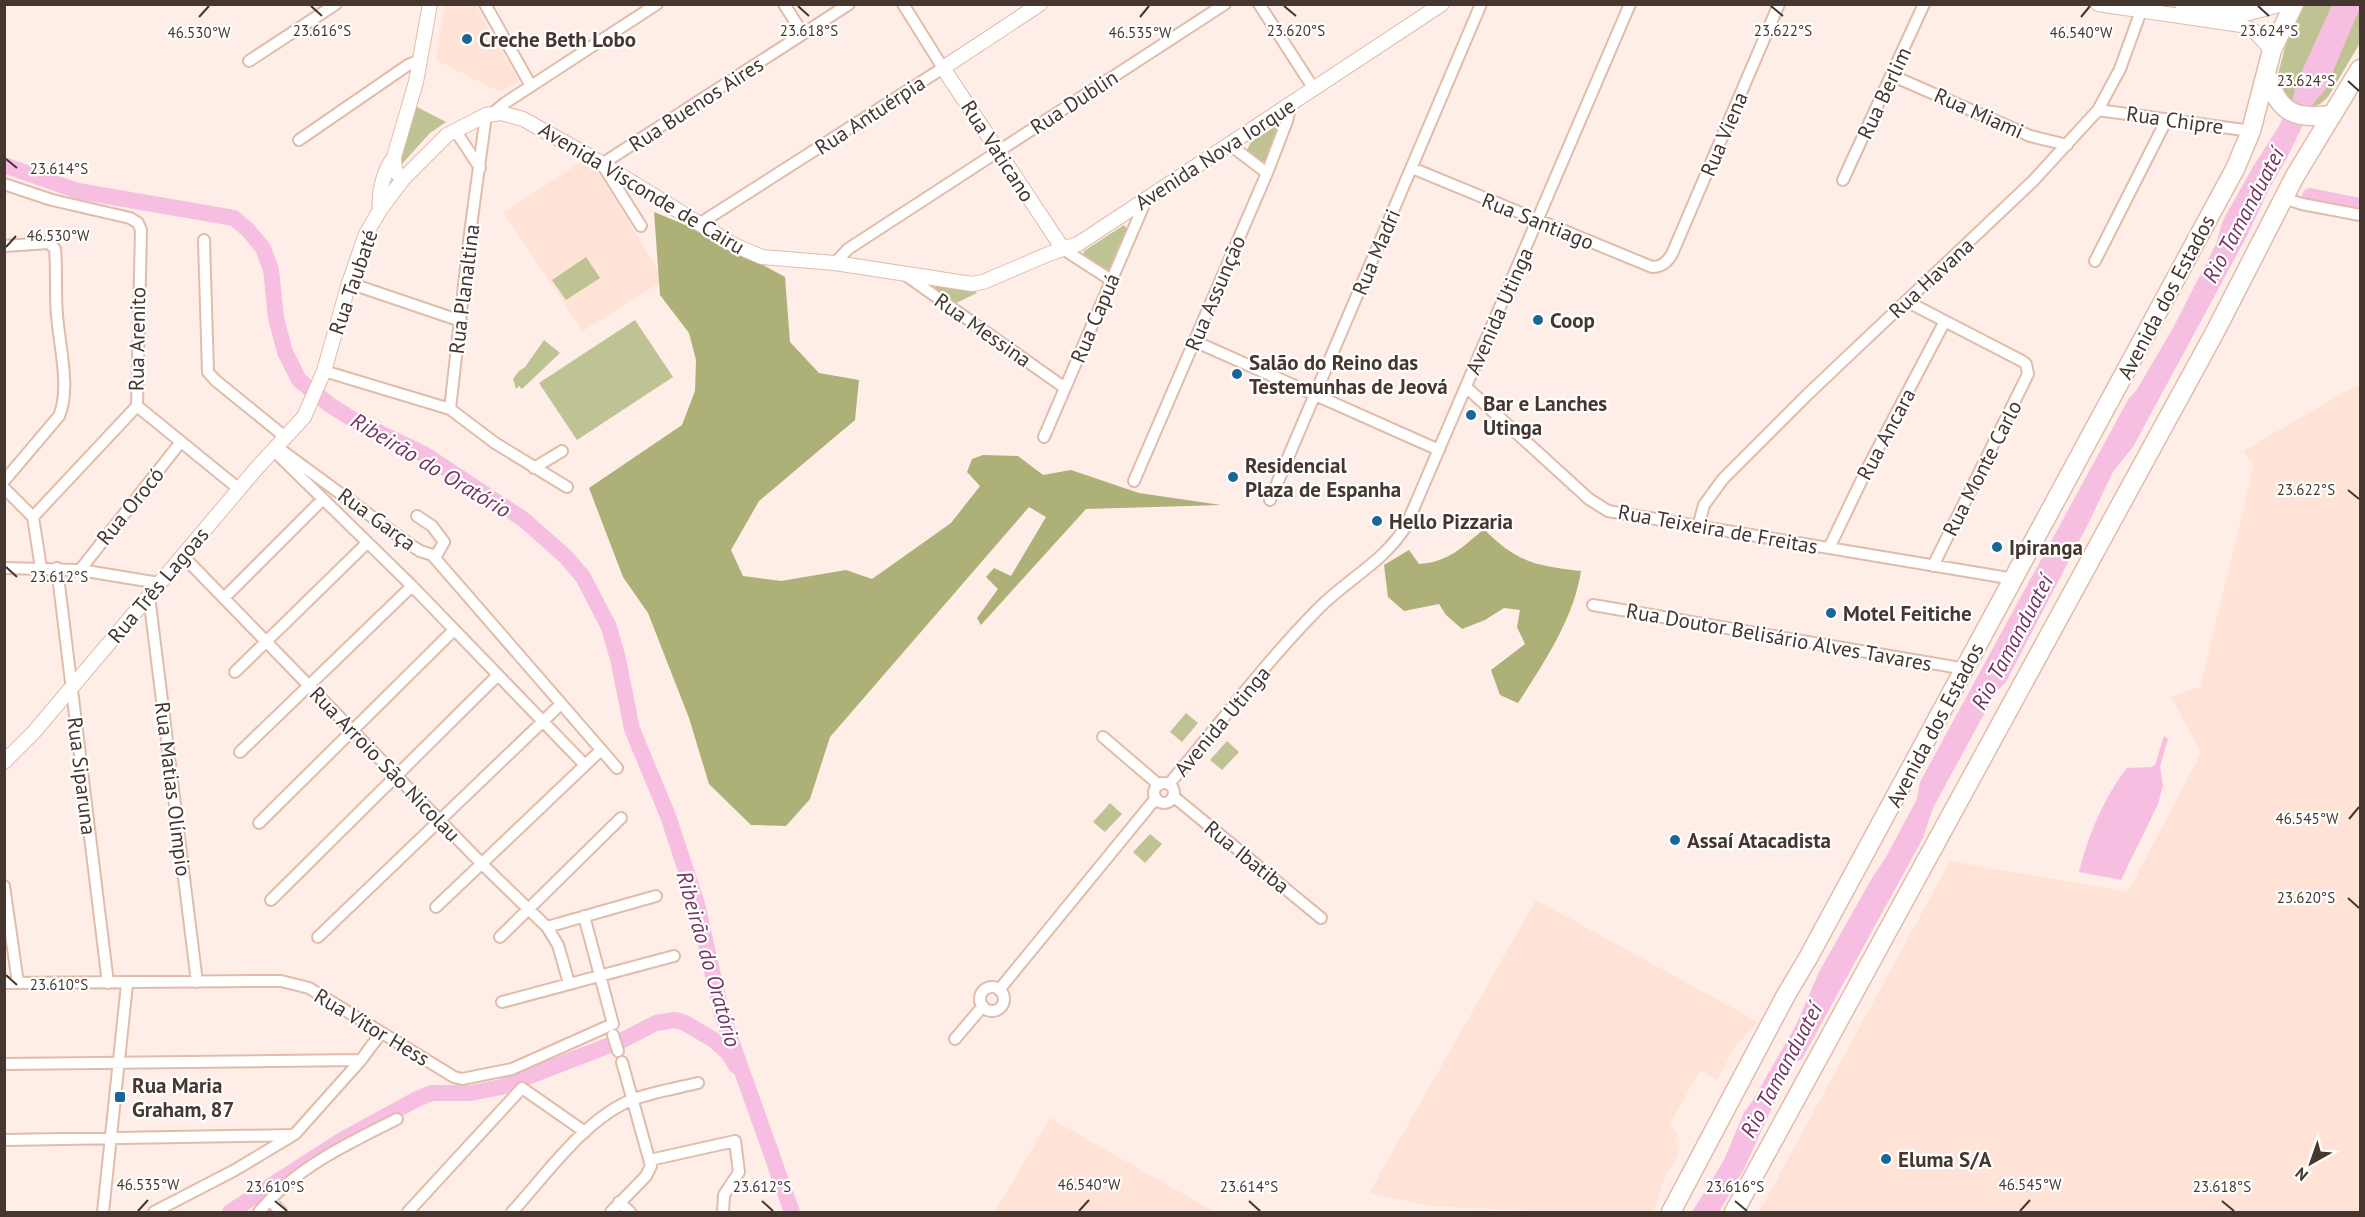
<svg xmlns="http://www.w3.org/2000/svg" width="2365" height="1217" font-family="'PT Sans',sans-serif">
<rect width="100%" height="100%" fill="#feeee7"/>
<path fill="#fee3d6" d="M445,5H475L519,81L500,92L436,60Z
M581,162L599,173L664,280L583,331L504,213Z
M2355,386L2360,387V1212H1759L1950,861L2128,892L2201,753L2171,697L2200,687L2254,465L2243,451Z
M1536,900L1758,1022L1735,1047L1717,1080L1700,1070L1670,1124L1678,1136L1675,1142L1679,1144L1677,1156L1664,1180L1653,1212H1560L1430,1206L1369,1193Z
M1050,1118L1215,1212H995Z"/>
<path fill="#bfc393" d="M2302,5H2360V43L2328,97L2320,104L2310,108L2287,100L2280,90L2277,78L2287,40Z
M415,106L446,122L430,133L401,165L397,162Z
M1276,126L1279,127L1268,158L1261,163L1248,153L1247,150L1251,142Z
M1124,225L1128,230L1109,271H1106L1083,256L1084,251Z
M586,257L600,278L566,300L552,280Z
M935,284L973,288L977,293L954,304L934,289Z
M635,320L673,377L577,440L539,383Z
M544,340L560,353L522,389L519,386L516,389L513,379L519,371L525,367Z
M1186,713L1198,723L1182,742L1170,732Z
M1227,741L1239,752L1222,770L1210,760Z
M1110,803L1122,814L1105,832L1093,822Z
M1150,834L1162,844L1145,863L1133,852Z"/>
<path fill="#adb077" d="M654,212L703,232L785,277L790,342L819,373L859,380L855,420L759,501L731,550L743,576L781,581L846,570L872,579L951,523L980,486L967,472L972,459L983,455L1018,456L1043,475L1071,470L1139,493L1221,505L1086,509L981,625L977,618L998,589L986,577L994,568L1011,576L1046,517L1029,507L830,737L810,799L786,826L751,825L709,784L689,718L648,613L623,577L589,488L682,425L695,391L696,360L689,333L660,295Z
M1484,529C1516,562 1536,566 1581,571C1574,618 1544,663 1518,703L1500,695L1491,670L1525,644L1517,627L1520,610L1504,608L1485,620L1462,629L1446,615L1439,604L1404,611L1388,597L1384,565L1409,550L1419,564C1449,562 1461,548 1484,529Z"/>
<path fill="#f6bfe1" d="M2332,5H2360V8L2325,90L2313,104L2286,160L2270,187L2248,234L2133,447L2113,472L2088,524L2006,682L1996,692L1933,808L1923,838L1802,1059L1792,1064L1743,1171L1719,1212H1692L1724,1160L1744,1112L1752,1102L1796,1025L1819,972L1872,878L1886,857L1917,799L1920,782L2129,398L2136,391L2173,328L2216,244L2223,220L2254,165L2279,126L2293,98L2297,82Z
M2164,736L2168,739L2160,767L2163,786L2158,804L2121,880L2079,872C2088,836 2104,797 2127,768L2151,767L2155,765Z"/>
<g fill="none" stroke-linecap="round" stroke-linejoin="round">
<path stroke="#f6bfe1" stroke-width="16" d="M4,165L78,191L234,218L248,230L263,248L271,270L276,318L285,352L299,380L330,405L357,422L424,454L523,519L566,557L583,577L609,627L618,659L632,729L668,816L697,904L722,1015L792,1212
M2310,196L2360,206
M230,1212L342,1140L417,1099L432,1093H471L501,1087L623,1040L656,1023L675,1020L685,1023L714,1040L729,1054L736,1066"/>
<defs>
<path id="street" d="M485,4L531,86
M784,4L803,34
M1259,4L1314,89
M249,61L336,4
M1893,76L2030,136L2067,145
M2098,110L2251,131
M493,113L505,103L657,4
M455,130L480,168
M299,140L408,65L420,60
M1230,145L1267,173
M1412,168L1652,267C1662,267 1667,262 1672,254L1779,4
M1843,180L1924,4
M4,184L52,200L130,218L138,223L141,230L137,406L239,489
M2284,198L2302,204L2360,215
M699,224L943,68L903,4
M641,226L602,164L849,4
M204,240L208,372L215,380L284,436
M4,246L49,243L55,249C57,271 55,293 57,315C59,344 71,389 59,416L4,481
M1063,249L1111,280
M2095,261L2167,119
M835,263L848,249L1225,4
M904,274L1065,388
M349,283L461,321
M1906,301L2022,361L2026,364L2028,374L1933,566
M1194,341L1439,450
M324,371L450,409L495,443L567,487
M1466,387L1589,499L1608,511L2014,579
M450,409L469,241L486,115
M1044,437L1146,200
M273,450L412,586L585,765
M281,450L409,544L420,551L436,556L444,542L432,526L417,516
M534,468L562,451
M1134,481L1267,173L1287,121L1291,104
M4,488L33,517L41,568
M1270,500L1481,4
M33,517L137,406
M1698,527L1704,505L1723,479L1808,394L2033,181L2098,110L2120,69L2141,11
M1829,548L1867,469L1945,321
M183,556L483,865L547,927L558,945L569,983
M433,556L617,768
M4,568L80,570L159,583
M57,568L108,983
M80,570L180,443
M149,596L197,982
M224,598L323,499
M1593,605L1966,669
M235,672L367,543
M1103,737L1159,785
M240,752L412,586
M1154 793a10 10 0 1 1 20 0a10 10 0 1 1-20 0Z
M1169,784C1218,726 1264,664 1317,610C1346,580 1384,562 1406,526L1630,4
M1173,796L1321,918
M259,823L454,630
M4,886L18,983
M271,900L497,676
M436,907L601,750
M547,927L656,896
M318,937L561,704
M500,937L621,818
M4,983L263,981H281L309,988L454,1077L462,1079L512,1069L613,1024L584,916
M980 999a12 12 0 1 1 24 0a12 12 0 1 1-24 0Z
M999,990L1156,798
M502,1002L674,956
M613,1035L618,1051
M955,1039L983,1006
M4,1064L361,1060
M4,1140L292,1135
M650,1160L735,1141L739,1172L724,1195L723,1212
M270,1200L281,1212
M619,1202L630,1212
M103,1212L127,984
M154,1212L235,1170L295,1134L361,1060L381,1033
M259,1212C294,1169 348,1143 397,1119
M408,1212L522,1088L585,1132
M512,1212C546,1175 586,1117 634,1099C654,1092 677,1088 698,1083
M611,1212L646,1176L651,1166L622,1062"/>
<path id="secondary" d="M1040,4L943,68L1063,249
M2098,4L2241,25L2255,32L2272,50
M2182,4L2249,13L2283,4
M403,179L395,171L394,157L416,82L430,4
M380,209C378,192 384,171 394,157
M4,762L34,732L256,469L304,417L324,371L349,283L366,234L380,210L403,179L447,135L486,115L501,113L523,119L591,157L734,245L762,257L835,263L972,284L983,282L1051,253L1078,244L1442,4"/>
<path id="highway" d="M2266,73C2278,111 2292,120 2331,115
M1671,1212L1786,995L1808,958L2235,169L2251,131L2272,50L2294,4
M1734,1212L2215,332L2295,176L2360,69"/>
</defs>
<use href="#street" stroke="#e1bcab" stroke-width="14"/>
<use href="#secondary" stroke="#e1bcab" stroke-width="16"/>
<use href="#highway" stroke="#e1bcab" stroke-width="21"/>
<use href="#street" stroke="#fff" stroke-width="10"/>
<use href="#secondary" stroke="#fff" stroke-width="14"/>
<use href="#highway" stroke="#fff" stroke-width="18"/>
</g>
<path fill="none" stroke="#45362f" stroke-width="2" d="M311,6L322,16M798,6L809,16M1284,6L1296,16M1771,6L1783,16M2258,6L2269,16M199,17L209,6M1140,17L1149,6M2081,17L2090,6M2348,81L2359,91M6,159L17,168M6,247L16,236M2348,490L2359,499M6,567L17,577M2349,819L2359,807M2348,898L2359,908M6,975L17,985M275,1201L287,1211M762,1201L773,1211M1249,1201L1260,1211M1735,1201L1747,1211M2222,1201L2234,1211M138,1211L148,1200M1079,1211L1089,1200M2020,1211L2030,1200"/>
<g fill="#196699" stroke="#fff" stroke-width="2">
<circle cx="467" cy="39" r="6"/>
<circle cx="1538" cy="320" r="6"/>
<circle cx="1237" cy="374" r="6"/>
<circle cx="1471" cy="415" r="6"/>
<circle cx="1233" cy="477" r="6"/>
<circle cx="1377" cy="521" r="6"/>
<circle cx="1997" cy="547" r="6"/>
<circle cx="1831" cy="613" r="6"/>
<circle cx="1675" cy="840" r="6"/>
<rect x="114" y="1091" width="12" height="12" rx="3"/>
<circle cx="1886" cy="1159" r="6"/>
</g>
<g text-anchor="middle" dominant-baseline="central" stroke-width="4.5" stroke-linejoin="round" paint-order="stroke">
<g font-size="21" font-weight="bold" fill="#45362f" stroke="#fff" text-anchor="start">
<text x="479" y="39">Creche Beth Lobo</text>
<text x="1550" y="320">Coop</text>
<text x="1249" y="362">Salão do Reino das<tspan x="1249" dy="24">Testemunhas de Jeová</tspan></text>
<text x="1483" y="403">Bar e Lanches<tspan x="1483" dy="24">Utinga</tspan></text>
<text x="1245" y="465">Residencial<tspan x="1245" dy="24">Plaza de Espanha</tspan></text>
<text x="1389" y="521">Hello Pizzaria</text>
<text x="2009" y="547">Ipiranga</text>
<text x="1843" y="613">Motel Feitiche</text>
<text x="1687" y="840">Assaí Atacadista</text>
<text x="132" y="1085">Rua Maria<tspan x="132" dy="24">Graham, 87</tspan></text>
<text x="1898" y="1159">Eluma S/A</text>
</g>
<g font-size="21" fill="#45362f" stroke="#fff">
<text transform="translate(1884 93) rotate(-65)">Rua Berlim</text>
<text transform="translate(1074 102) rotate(-33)">Rua Dublin</text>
<text transform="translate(696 104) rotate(-33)">Rua Buenos Aires</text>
<text transform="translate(1979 113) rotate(24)">Rua Miami</text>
<text transform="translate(870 115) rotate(-33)">Rua Antuérpia</text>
<text transform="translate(2175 120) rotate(8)">Rua Chipre</text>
<text transform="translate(1724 134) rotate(-67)">Rua Viena</text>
<text transform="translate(998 151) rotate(57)">Rua Vaticano</text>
<text transform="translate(1215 154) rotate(-33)">Avenida Nova Iorque</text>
<text transform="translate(642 188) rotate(31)">Avenida Visconde de Cairu</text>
<text transform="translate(1538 221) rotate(22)">Rua Santiago</text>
<text transform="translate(1376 252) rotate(-67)">Rua Madri</text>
<text transform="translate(1931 278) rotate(-43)">Rua Havana</text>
<text transform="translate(353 282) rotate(-71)">Rua Taubaté</text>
<text transform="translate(464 289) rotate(-83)">Rua Planaltina</text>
<text transform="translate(1215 293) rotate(-67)">Rua Assunção</text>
<text transform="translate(2166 297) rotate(-62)">Avenida dos Estados</text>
<text transform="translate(1499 311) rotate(-66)">Avenida Utinga</text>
<text transform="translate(1095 318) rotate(-67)">Rua Capuá</text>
<text transform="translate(983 330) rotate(35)">Rua Messina</text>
<text transform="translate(137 339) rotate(-89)">Rua Arenito</text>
<text transform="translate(1886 434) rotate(-62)">Rua Ancara</text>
<text transform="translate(1982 468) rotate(-63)">Rua Monte Carlo</text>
<text transform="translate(130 506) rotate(-51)">Rua Orocó</text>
<text transform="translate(377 519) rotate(36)">Rua Garça</text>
<text transform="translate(1718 529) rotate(10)">Rua Teixeira de Freitas</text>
<text transform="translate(158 585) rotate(-50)">Rua Três Lagoas</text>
<text transform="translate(1779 637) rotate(10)">Rua Doutor Belisário Alves Tavares</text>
<text transform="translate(1222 721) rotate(-50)">Avenida Utinga</text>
<text transform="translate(1935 725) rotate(-62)">Avenida dos Estados</text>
<text transform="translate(385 764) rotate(46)">Rua Arroio São Nicolau</text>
<text transform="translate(82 776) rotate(83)">Rua Siparuna</text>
<text transform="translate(173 789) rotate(83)">Rua Matias Olímpio</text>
<text transform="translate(1247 857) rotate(39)">Rua Ibatiba</text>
<text transform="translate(372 1027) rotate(31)">Rua Vitor Hess</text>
</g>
<g font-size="22" font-style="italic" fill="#743460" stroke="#fff">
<text transform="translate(2243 215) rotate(-62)">Rio Tamanduateí</text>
<text transform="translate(431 465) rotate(31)">Ribeirão do Oratório</text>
<text transform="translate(2012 642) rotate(-62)">Rio Tamanduateí</text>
<text transform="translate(709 959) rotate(74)">Ribeirão do Oratório</text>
<text transform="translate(1781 1070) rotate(-62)">Rio Tamanduateí</text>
</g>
</g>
<g font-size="15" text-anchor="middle" fill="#45362f" stroke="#fff" stroke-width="4.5" stroke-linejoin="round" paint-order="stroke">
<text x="2269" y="36">23.624°S</text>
<text x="322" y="36">23.616°S</text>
<text x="809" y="36">23.618°S</text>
<text x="1296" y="36">23.620°S</text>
<text x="1783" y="36">23.622°S</text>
<text x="199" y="38">46.530°W</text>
<text x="1140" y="38">46.535°W</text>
<text x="2081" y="38">46.540°W</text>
<text x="2306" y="86">23.624°S</text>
<text x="59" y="174">23.614°S</text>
<text x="58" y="241">46.530°W</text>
<text x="2306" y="495">23.622°S</text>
<text x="59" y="582">23.612°S</text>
<text x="2307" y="824">46.545°W</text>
<text x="2306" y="903">23.620°S</text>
<text x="59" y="990">23.610°S</text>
<text x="148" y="1190">46.535°W</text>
<text x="1089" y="1190">46.540°W</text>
<text x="2030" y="1190">46.545°W</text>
<text x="275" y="1192">23.610°S</text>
<text x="762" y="1192">23.612°S</text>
<text x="1249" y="1192">23.614°S</text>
<text x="1735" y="1192">23.616°S</text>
<text x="2222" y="1192">23.618°S</text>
</g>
<rect width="2365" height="1217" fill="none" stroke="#45362f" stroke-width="12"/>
<g transform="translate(2311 1163) rotate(220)" stroke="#ffffff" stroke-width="4.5" paint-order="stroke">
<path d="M0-4.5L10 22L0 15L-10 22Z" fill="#45362f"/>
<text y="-9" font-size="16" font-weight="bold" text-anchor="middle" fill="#45362f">N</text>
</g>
</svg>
